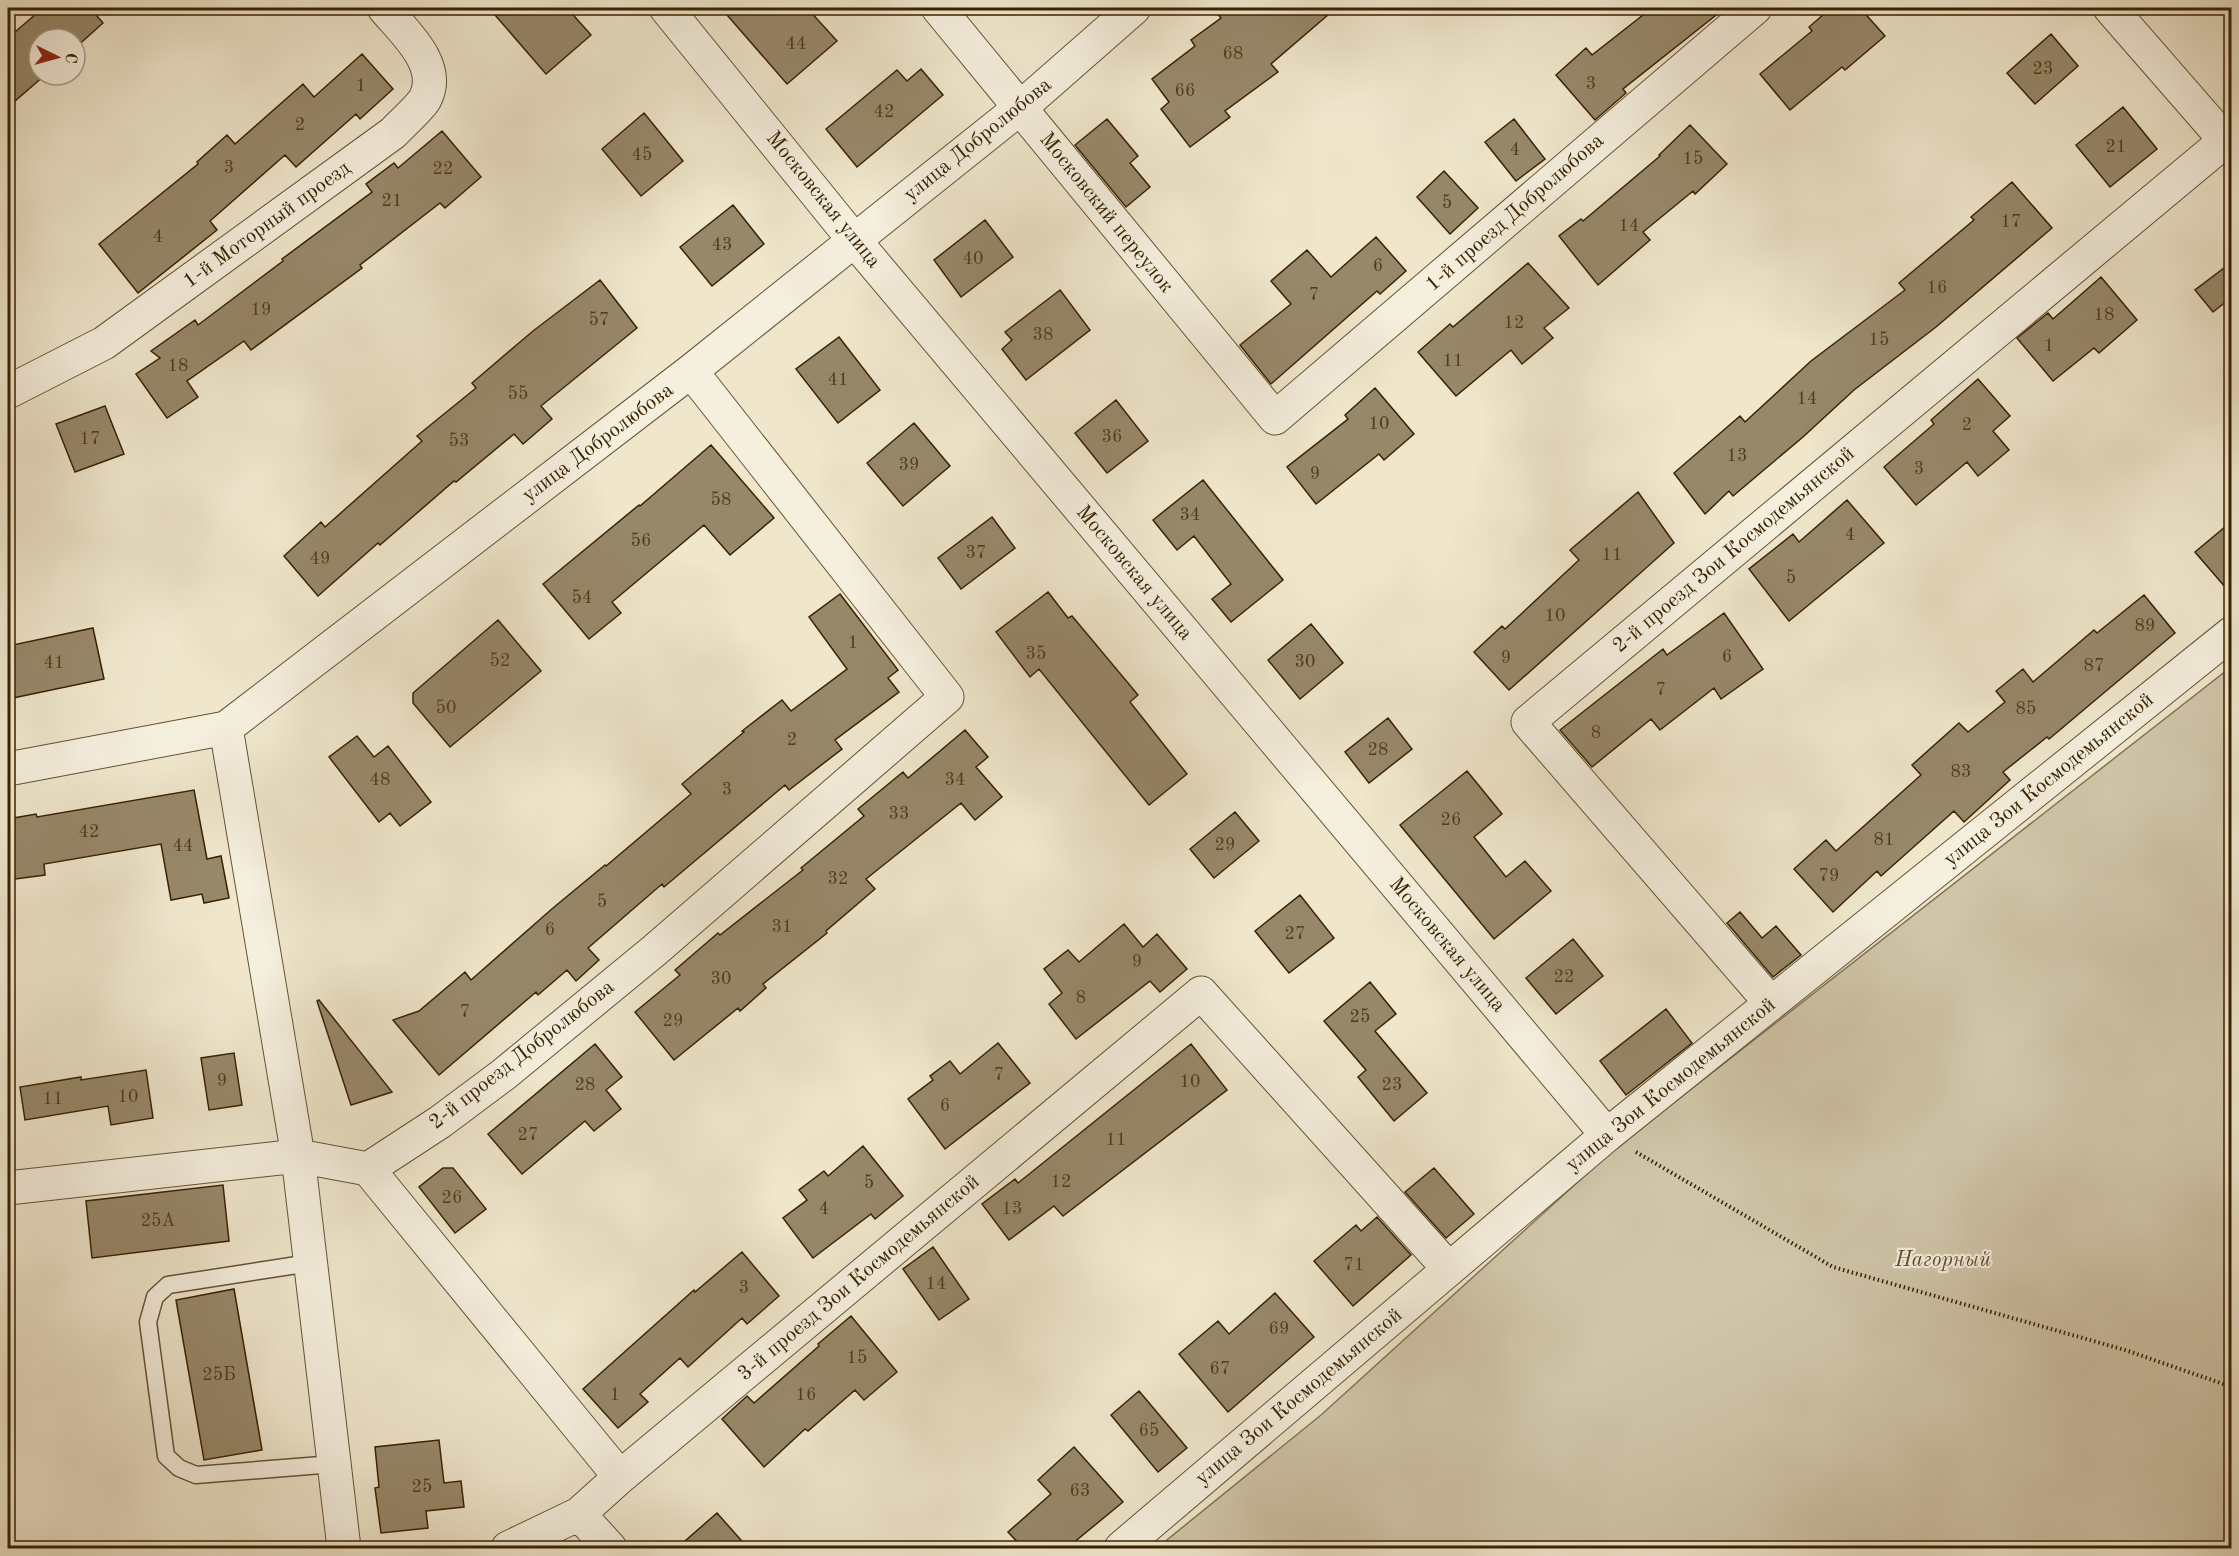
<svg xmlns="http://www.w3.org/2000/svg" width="2239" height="1556" font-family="'Old Standard TT',serif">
<rect width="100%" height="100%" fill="#efe6cc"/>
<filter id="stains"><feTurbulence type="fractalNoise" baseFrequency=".00333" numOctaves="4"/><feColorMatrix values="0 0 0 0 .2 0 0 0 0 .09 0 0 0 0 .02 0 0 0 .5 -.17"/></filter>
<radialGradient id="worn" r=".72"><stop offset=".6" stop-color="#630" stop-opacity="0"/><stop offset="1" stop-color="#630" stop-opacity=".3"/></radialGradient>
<path fill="#d0c5a9" stroke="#847454" stroke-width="1.5" d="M2231,667V1548H1157L1321,1415L1612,1151Z"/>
<path fill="#97886a" stroke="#382200" stroke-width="1.5" d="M43,8H90L103,23L75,48V39H39V75H45L8,107V38Z
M489,8H567L591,35L546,74Z
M721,8H807L837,41L787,84Z
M1213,8H1336L1271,64L1278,72L1225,111L1230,117L1190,147L1161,109L1169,102L1152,79L1195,46L1191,40L1221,18Z
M1652,8H1725L1623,89L1626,93L1595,120L1556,75L1586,48L1592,55Z
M1831,8H1860L1885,36L1845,70L1842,67L1790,110L1760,74L1812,31L1809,27Z
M2051,34L2078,66L2035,104L2007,73Z
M362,54L393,89L360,119L356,114L296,167L285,155L210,221L217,230L138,293L99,244L198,164L197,162L227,135L235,144L303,84L314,97Z
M921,69L943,95L857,167L826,129L897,70L907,81Z
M2123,107L2157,149L2110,187L2076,145Z
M644,113L683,161L641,196L602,149Z
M1107,119L1138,156L1130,163L1150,187L1126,207L1075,145Z
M1514,119L1545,159L1516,181L1485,142Z
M1690,125L1727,164L1695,194L1693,191L1643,232L1650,240L1598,285L1559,236L1581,219L1583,221L1660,156L1659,155Z
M442,131L481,177L445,208L440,203L360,265L362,268L251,350L244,341L187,381L198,397L167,418L136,374L160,358L151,351L195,320L198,325L283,261L282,259L372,192L366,184L394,163L398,168Z
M1444,171L1478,208L1450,234L1417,197Z
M2012,182L2052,228L1936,327L1854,390L1803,437L1733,496L1729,491L1705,514L1674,473L1740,416L1745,422L1811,361L1905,290L1899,283L1974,220L1971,217Z
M733,205L764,244L712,286L680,247Z
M985,220L1013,257L961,297L934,260Z
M1376,237L1406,271L1380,294L1377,291L1271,384L1240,345L1291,304L1271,281L1307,250L1331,277Z
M2232,262V297L2213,312L2195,290Z
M1528,263L1569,308L1544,328L1553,338L1522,364L1511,350L1456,396L1418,352L1450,324L1453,327Z
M2101,277L2137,320L2099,353L2094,348L2053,381L2017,338L2048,313L2053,319Z
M600,280L637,328L541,406L552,419L523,444L514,434L456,482L454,481L380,545L378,543L318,596L284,556L321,522L325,527L422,441L417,436L476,388L472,383L533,331Z
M1060,290L1090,330L1026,380L1002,349L1012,340L1005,332Z
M839,337L880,390L838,423L796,369Z
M1978,379L2010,416L1993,431L2009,450L1978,476L1967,462L1916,505L1884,467L1934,424L1931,420Z
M1375,388L1414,434L1384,460L1379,454L1316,504L1287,467L1348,419L1345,415Z
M1116,400L1148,441L1107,473L1075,433Z
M105,406L124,454L75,472L56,424Z
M914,423L950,466L903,506L867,463Z
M711,445L774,518L730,555L704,525L612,602L621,613L589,639L543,584L639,505L640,506Z
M1203,480L1283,580L1231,622L1212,599L1231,584L1194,536L1177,550L1153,520Z
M1638,492L1674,543L1509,690L1474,652L1502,626L1505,629L1579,560L1570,550Z
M1847,500L1884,543L1789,621L1749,569L1793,534L1799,542Z
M992,517L1015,548L961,589L938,558Z
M2232,521V595L2195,552Z
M1048,592L1068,618L1072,616L1138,695L1130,702L1187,774L1149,805L1039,669L1030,677L996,632Z
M840,594L898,670L888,678L899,692L835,740L842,749L789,790L785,785L664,887L662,884L588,948L599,960L576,981L567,970L538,995L536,992L439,1075L393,1020L419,1011L465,972L471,980L553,908L605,865L606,866L691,794L682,784L744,732L742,731L782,700L791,711L847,669L809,617Z
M2144,595L2175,633L2049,739L2047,737L2003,772L2010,780L1964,822L1954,811L1881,876L1877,871L1833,912L1794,869L1826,840L1836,851L1921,775L1912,765L1959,723L1968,732L2005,702L1996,691L2023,669L2033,682L2094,630L2097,633Z
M1724,613L1763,669L1721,699L1714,688L1660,730L1651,719L1592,767L1560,730L1663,649L1667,655Z
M498,620L541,671L450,747L413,703V693Z
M1311,624L1343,663L1300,699L1268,660Z
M93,628L104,679L8,699V646Z
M1388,718L1412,749L1369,783L1345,752Z
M965,730L988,757L976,767L1002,797L975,820L961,803L866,879L875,889L826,931L827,933L763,984L766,988L740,1011L738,1008L674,1060L635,1012L680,975L675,970L718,933L720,935L803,870L801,868L864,816L858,809L903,772L908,778Z
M357,736L374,757L388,746L431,802L400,826L390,813L379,822L329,757Z
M1467,771L1502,814L1474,837L1506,877L1525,861L1551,891L1494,939L1400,825Z
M194,790L207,859L221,856L229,898L204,903L202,894L171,900L161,844L44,864L45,875L8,880V819L36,814L37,817Z
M1235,812L1259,841L1214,878L1190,849Z
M1300,895L1334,938L1289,973L1255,931Z
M1740,912L1762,938L1776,926L1801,955L1773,977L1727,923Z
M1124,924L1143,947L1157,934L1187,969L1160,992L1150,981L1076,1039L1049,1004L1062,993L1044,969L1068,950L1079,962Z
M1573,939L1603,976L1556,1014L1526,978Z
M1370,982L1396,1014L1375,1031L1427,1093L1394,1121L1358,1077L1366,1070L1324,1021Z
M319,1000L392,1092L351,1105L317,1001Z
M1666,1009L1692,1043L1626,1095L1600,1061Z
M998,1043L1030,1083L945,1149L908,1099L933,1080L930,1076L950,1061L960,1074Z
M595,1044L622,1077L606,1090L621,1109L594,1131L585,1121L522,1174L488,1134Z
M1191,1044L1227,1090L1063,1216L1054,1206L1009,1240L982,1204L1015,1179L1018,1183Z
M234,1053L242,1105L209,1110L201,1058Z
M146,1070L153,1118L111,1125L108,1106L25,1120L20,1087L81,1077V1080Z
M863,1146L903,1196L875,1219L871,1214L813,1258L783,1218L807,1200L799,1190L824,1171L828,1176Z
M443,1168H453L486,1209L455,1233L419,1187Z
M1434,1168L1474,1214L1446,1238L1405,1192Z
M223,1185L229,1241L92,1258L86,1201Z
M1377,1217L1411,1255L1353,1306L1314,1261L1356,1225L1361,1231Z
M933,1247L969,1299L939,1320L903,1269Z
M742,1252L779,1296L747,1324L742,1318L688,1367L680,1358L640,1394L648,1402L618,1428L583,1389L694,1290L695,1292Z
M234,1289L262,1450L204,1460L176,1300Z
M1275,1293L1314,1337L1228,1412L1179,1354L1218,1321L1229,1334Z
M851,1316L897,1372L864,1400L855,1390L808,1431L805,1429L764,1467L722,1419L747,1396L754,1403L819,1346L818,1344Z
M1139,1391L1187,1448L1158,1472L1111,1415Z
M439,1440L444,1483L461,1481L464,1507L426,1511L428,1528L381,1533L375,1488L379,1487L375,1447Z
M1074,1447L1123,1502L1067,1548H1023L1008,1532L1051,1494L1038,1480Z
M717,1513L748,1548H677Z"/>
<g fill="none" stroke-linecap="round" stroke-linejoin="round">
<defs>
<path id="service" d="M310,1263L168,1285L155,1297L148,1322L166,1456L179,1468L196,1475L334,1464"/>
<path id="minor" d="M666,8L854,240L1607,1135
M938,8L1275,418L1755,8
M2110,8L2232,148
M8,392L104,343L393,133C402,123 419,109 425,99C443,65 403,31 384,8
M226,728L298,1156L344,1548
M8,769L226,728L691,371L1020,108L1134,8
M1771,1003L1528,722L2225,141
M368,1169L620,1477
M8,1188L298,1156L368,1169L440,1122L503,1075L655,950L947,697L691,371
M579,1514L610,1548
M508,1548L579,1514L620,1477L1201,993L1449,1269
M1121,1548L1607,1135L2232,633"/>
</defs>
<use href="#service" stroke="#665333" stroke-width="19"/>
<use href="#minor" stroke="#665333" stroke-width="35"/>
<path stroke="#382200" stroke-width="4" stroke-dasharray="1.5 3" stroke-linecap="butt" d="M1636,1152L1833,1267L2125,1350L2232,1387"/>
<use href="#service" stroke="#f5efde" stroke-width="16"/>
<use href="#minor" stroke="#f5efde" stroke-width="33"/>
</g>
<g text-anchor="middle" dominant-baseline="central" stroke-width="4.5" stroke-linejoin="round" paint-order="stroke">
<g font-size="18" fill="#503c1a">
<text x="796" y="44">44</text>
<text x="1233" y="54">68</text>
<text x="2043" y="69">23</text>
<text x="1591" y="84">3</text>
<text x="361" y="86">1</text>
<text x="1185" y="91">66</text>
<text x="884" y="112">42</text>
<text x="300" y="125">2</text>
<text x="2116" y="147">21</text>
<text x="1515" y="150">4</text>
<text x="642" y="155">45</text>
<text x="1693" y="159">15</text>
<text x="229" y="168">3</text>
<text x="443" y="169">22</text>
<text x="392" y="201">21</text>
<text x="1447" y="203">5</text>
<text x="2011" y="222">17</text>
<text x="1629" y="226">14</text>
<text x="158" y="237">4</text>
<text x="722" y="245">43</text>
<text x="973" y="259">40</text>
<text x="1378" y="266">6</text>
<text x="1937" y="288">16</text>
<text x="1314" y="295">7</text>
<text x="261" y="310">19</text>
<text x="2104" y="315">18</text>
<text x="599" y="320">57</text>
<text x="1514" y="323">12</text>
<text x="1043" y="335">38</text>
<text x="1879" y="340">15</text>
<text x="2049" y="346">1</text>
<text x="1453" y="361">11</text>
<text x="178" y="366">18</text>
<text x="838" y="380">41</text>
<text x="518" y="394">55</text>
<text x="1807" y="399">14</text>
<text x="1379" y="424">10</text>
<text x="1967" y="425">2</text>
<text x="1112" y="437">36</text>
<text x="90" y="439">17</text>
<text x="459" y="441">53</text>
<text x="1737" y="456">13</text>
<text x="909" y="465">39</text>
<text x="1919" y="469">3</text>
<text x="1315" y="474">9</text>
<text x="721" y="500">58</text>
<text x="1190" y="515">34</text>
<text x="1850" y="535">4</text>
<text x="641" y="541">56</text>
<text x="976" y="553">37</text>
<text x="1612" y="555">11</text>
<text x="320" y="559">49</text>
<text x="1791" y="578">5</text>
<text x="582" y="598">54</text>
<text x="1555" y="616">10</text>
<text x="2145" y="626">89</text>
<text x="853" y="643">1</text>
<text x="1036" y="654">35</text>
<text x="1727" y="657">6</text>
<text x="1506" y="658">9</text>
<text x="500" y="661">52</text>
<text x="1305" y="662">30</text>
<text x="54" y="663">41</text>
<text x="2094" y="666">87</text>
<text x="1661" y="690">7</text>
<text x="446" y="708">50</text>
<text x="2026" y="709">85</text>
<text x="1596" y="733">8</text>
<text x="792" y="740">2</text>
<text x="1378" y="750">28</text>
<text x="1961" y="772">83</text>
<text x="380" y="780">48</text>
<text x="955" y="780">34</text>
<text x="727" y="790">3</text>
<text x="899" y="814">33</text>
<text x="1451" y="820">26</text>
<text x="89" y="832">42</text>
<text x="1884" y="840">81</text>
<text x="1225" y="845">29</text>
<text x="183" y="846">44</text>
<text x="1829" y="876">79</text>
<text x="838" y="879">32</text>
<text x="602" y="902">5</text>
<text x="782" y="927">31</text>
<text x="550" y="930">6</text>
<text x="1295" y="934">27</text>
<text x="1137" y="962">9</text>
<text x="1564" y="977">22</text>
<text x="721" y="979">30</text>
<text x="1081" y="998">8</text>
<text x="465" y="1012">7</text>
<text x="1360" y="1017">25</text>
<text x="673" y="1021">29</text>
<text x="999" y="1075">7</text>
<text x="222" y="1081">9</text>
<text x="1190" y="1082">10</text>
<text x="585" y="1085">28</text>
<text x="1392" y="1085">23</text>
<text x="128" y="1097">10</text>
<text x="53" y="1099">11</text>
<text x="945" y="1106">6</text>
<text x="528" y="1135">27</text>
<text x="1116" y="1140">11</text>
<text x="1061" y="1182">12</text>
<text x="869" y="1183">5</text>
<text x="452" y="1198">26</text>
<text x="824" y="1209">4</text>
<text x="1012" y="1209">13</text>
<text x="158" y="1221">25А</text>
<text x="1354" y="1265">71</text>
<text x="936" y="1284">14</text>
<text x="744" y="1288">3</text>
<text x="1279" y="1329">69</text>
<text x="857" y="1358">15</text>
<text x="1220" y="1369">67</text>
<text x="219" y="1375">25Б</text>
<text x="615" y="1395">1</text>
<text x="806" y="1395">16</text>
<text x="1149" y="1431">65</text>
<text x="422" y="1487">25</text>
<text x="1080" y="1491">63</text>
</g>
<g font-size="21" fill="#382200" stroke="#f5efde">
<text transform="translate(978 140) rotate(-39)">улица Добролюбова</text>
<text transform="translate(823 200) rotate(51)">Московская улица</text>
<text transform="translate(1106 213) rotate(51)">Московский переулок</text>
<text transform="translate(1515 213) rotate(-41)">1-й проезд Добролюбова</text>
<text transform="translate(267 225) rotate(-36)">1-й Моторный проезд</text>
<text transform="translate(598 443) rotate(-37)">улица Добролюбова</text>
<text transform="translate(1734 550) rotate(-40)">2-й проезд Зои Космодемьянской</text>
<text transform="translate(1134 573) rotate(50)">Московская улица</text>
<text transform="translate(2049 780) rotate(-39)">улица Зои Космодемьянской</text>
<text transform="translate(1447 945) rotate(50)">Московская улица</text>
<text transform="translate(522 1055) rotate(-38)">2-й проезд Добролюбова</text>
<text transform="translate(1671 1085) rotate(-39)">улица Зои Космодемьянской</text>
<text transform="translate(859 1278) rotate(-40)">3-й проезд Зои Космодемьянской</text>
<text transform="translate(1299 1397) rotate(-40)">улица Зои Космодемьянской</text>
</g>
<g font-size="21" font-style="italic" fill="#5e4b2a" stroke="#f5efde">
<text x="1943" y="1260">Нагорный</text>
</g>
</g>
<rect width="2239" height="1556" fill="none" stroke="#efe6cc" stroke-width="30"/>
<rect x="9" y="9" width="2221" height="1538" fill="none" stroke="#382200" stroke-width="3"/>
<rect x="15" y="15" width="2209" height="1526" fill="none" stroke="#382200" stroke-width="1.5"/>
<g transform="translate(57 57) rotate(95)"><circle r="28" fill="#f5efde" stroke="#a99d85" stroke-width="1.5"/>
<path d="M0-4.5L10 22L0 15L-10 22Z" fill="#8f2418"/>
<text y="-9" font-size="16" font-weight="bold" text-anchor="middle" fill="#382200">С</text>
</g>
<rect width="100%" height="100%" filter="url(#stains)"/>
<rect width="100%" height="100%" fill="url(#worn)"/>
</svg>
